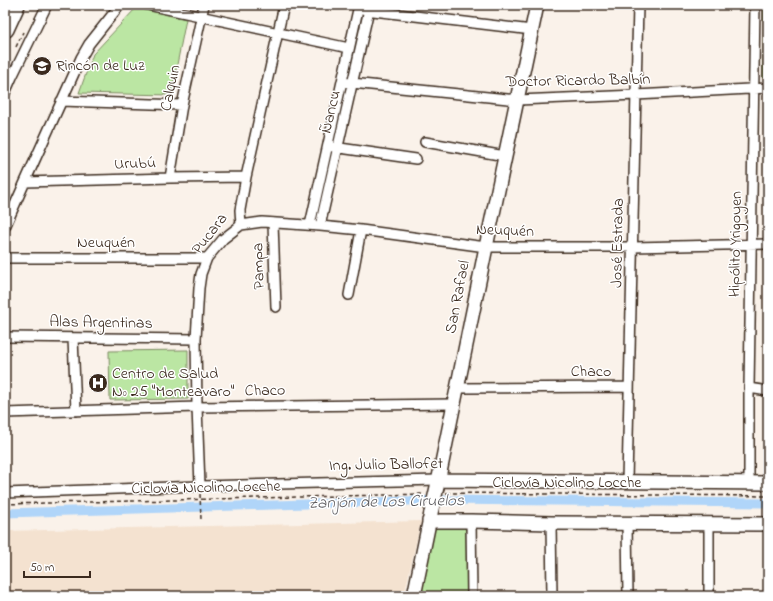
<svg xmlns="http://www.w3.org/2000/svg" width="773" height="601" font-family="'Indie Flower',sans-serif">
<rect width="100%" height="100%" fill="#faf2ea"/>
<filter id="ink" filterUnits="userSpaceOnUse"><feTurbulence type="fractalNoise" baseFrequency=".025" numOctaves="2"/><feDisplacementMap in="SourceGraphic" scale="8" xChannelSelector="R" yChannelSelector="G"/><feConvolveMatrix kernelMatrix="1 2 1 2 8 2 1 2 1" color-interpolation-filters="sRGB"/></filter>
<g filter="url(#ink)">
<path fill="#f4e2d0" d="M421,521L404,596H5V531Z"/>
<path fill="#bbe6a3" stroke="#7b8860" d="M764,5H768V82L763,77Z
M136,8L186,19L171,95L79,93L93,54Z
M188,350V399L110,400L109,351Z
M433,527L466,528L467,596H420Z"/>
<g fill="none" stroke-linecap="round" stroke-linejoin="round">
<path stroke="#b0d5f9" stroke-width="9" d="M5,513L440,500L768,503"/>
<defs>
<path id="street" d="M148,5L349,48
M365,10L532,30
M342,82L518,100L636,95L768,88
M5,93L12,77L47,5
M61,101L182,105
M425,142L505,156
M333,147L416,159
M170,178L182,105L204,5
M25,182L170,178L246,177
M273,223L276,307
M241,225L262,222L320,226L361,230L486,247H633L768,244
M241,225L240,210L246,177L284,5
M310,225L359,5
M320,226L370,5
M5,227L25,182L81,58L89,44L120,5
M5,258H207
M349,295L361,230
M5,337L196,339
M73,338L76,411
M457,388L628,387
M749,388L768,391
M5,413L197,407L454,404
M627,481L638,5
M749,483V388L755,5
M200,486L197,407L196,339L199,288L201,274L207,258L223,239L241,225
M5,493L200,486L438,480
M471,521L472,596
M551,523L552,596
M627,523L628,596
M709,524V596"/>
<path id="secondary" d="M438,480L768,483
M437,487L486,247L537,5
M429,521H471L551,523L768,524
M414,596L431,513"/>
<path id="highway" d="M5,29L16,5"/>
</defs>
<use href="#street" stroke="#3b2a1e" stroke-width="12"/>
<use href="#secondary" stroke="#3b2a1e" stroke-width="16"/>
<use href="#highway" stroke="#3b2a1e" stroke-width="20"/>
<path stroke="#3b2a1e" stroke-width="1.5" stroke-dasharray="4 3" stroke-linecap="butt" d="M16,47L23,32
M446,493L768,496
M200,494L201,520
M5,504L424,494"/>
<use href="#street" stroke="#fff" stroke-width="9"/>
<use href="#secondary" stroke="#fff" stroke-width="13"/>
<use href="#highway" stroke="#fff" stroke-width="17"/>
<defs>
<path id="secondary-bridge" d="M431,513L437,487"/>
</defs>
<use href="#secondary-bridge" stroke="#3b2a1e" stroke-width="16" stroke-linecap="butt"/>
<use href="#secondary-bridge" stroke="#fff" stroke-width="13"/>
</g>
</g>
<defs>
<symbol id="school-disc" viewBox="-11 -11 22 22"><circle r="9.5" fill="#3b2a1e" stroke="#fff"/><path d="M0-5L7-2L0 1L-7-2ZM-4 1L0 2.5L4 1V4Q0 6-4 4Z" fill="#fff"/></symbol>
<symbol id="hospital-disc" viewBox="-11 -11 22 22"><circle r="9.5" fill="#3b2a1e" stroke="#fff"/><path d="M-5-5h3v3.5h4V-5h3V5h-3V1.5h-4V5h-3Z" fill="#fff"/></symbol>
</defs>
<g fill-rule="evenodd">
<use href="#school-disc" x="31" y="55" width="22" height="22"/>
<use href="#hospital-disc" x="87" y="372" width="22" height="22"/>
</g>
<g text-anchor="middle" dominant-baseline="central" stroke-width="3" stroke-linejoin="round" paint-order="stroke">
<g font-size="16" fill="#3b2a1e" stroke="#fff" text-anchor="start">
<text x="56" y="66">Rincón de Luz</text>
<text x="112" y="374">Centro de Salud<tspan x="112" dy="18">Nº 25 "Monteavaro"</tspan></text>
</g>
<g font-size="16" fill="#3b2a1e" stroke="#fff">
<text transform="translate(578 81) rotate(-1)">Doctor Ricardo Balbín</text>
<text transform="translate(171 88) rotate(-78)">Calquin</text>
<text transform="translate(331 112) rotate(-77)">Ñancu</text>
<text transform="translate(135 164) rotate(-2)">Urubú</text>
<text transform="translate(505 231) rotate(2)">Neuquén</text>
<text transform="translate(210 234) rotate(-52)">Pucara</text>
<text x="106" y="243">Neuquén</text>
<text transform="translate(618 243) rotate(-89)">José Estrada</text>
<text transform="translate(736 244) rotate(-89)">Hipólito Yrigoyen</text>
<text transform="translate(259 266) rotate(-92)">Pampa</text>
<text transform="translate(458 297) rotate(-79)">San Rafael</text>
<text transform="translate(101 323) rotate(1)">Alas Argentinas</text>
<text x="591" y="372">Chaco</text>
<text transform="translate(265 391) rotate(-1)">Chaco</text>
<text transform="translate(386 465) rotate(-1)">Ing. Julio Ballofet</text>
<text x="567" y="483">Ciclovía Nicolino Locche</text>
<text transform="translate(206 488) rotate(-1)">Ciclovía Nicolino Locche</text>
</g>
<g font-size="17" font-style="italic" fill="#5e5d60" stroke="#fff">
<text transform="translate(386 502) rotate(-1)">Zanjón de Los Ciruelos</text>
</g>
</g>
<rect width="773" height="601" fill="none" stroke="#fff" stroke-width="20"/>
<rect x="10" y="10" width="753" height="581" fill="none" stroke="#3b2a1e" stroke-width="1.5" filter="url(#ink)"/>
<path d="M24 571v6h66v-6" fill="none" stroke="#3b2a1e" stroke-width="2"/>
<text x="30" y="571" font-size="12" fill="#3b2a1e" stroke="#ffffff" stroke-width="3" paint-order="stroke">50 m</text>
</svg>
